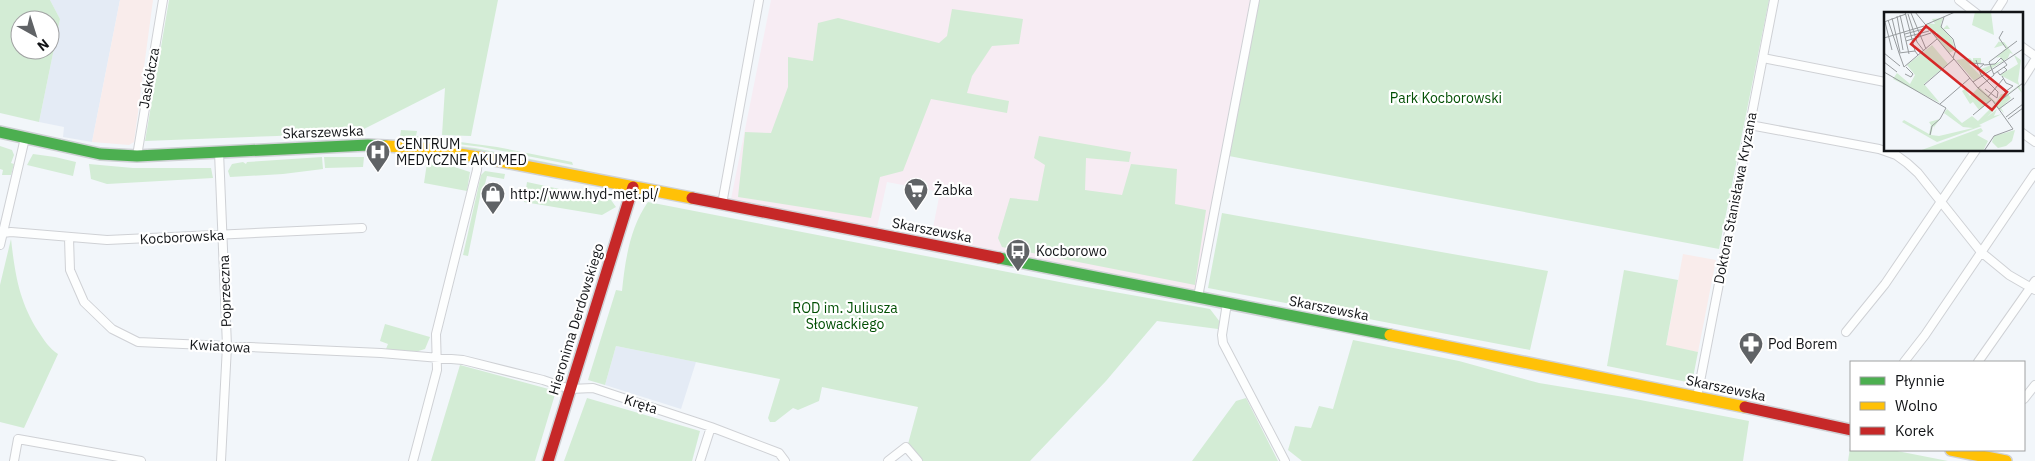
<svg xmlns="http://www.w3.org/2000/svg" width="2035" height="461" font-family="'IBM Plex Sans',sans-serif">
<rect width="100%" height="100%" fill="#f2f6fa"/>
<path fill="#e4ebf5" d="M50,0H120L92,142L63,137L64,127L39,122L60,19Z
M616,346L696,362L681,409L605,385Z"/>
<path fill="#f9eceb" d="M120,0H153L134,142L129,145L92,142Z
M1683,254L1716,260L1698,352L1666,346Z"/>
<path fill="#f7ecf3" d="M771,0H1251L1195,290L931,238L940,192L887,182L877,227L731,199Z"/>
<path fill="#d3ecd5" fill-rule="evenodd" d="M0,0H50L60,19L39,122L0,113ZM20,20H50V50H20Z
M169,0H498L471,136L442,135L445,88L360,131L277,136L145,141Z
M1258,0H1769L1719,249L1229,156Z
M952,9L1023,19L1019,44L992,46L972,76L967,93L1009,101L1007,113L931,99L903,171L880,177L871,218L738,197L745,132L771,133L788,87V57L813,61L818,23L838,18L939,43L947,36Z
M401,130L417,131L416,136L497,147L572,162L573,165L482,147L400,137Z
M1039,136L1131,152L1129,162L1086,158L1085,190L1122,195L1131,164L1177,169L1175,204L1206,210L1195,285L1002,247L998,238L1010,198L1038,201L1045,165L1034,158Z
M411,140L475,148L585,170L584,172L411,142Z
M0,146L12,150L14,155L11,163L14,164L11,175H2L3,170L0,169Z
M33,154L55,157L76,162L73,176L27,165Z
M322,157L323,169L283,174L230,177L228,171L232,164L243,162L246,164L247,162Z
M324,157H364L363,167L325,168Z
M410,159L442,163L470,172L467,191L424,183L427,163L409,161Z
M89,164L133,168H211L213,178L107,184L91,179Z
M485,171L505,174L504,179L487,176L483,192H481L468,256L463,255L481,175Z
M527,182L611,200L616,207L602,215L524,202Z
M648,202L1075,285L1210,309L1220,322L1218,329L1157,321L1106,381L1030,461H922L908,444L918,407L822,387L819,401L798,410L793,408L775,422H770L768,418L780,379L616,346L605,385L588,380L616,290L622,291C625,261 630,227 648,202Z
M1222,213L1548,271L1530,350L1208,288Z
M11,239C15,274 19,301 38,331C44,340 49,348 58,354L24,428L0,422V285Z
M1624,270L1678,280L1666,345L1698,352L1692,383L1607,366Z
M385,324L430,337L425,349L412,353L386,349L388,344L380,341Z
M1353,340L1459,361L1539,383L1630,398L1749,421L1743,461H1302L1288,450L1295,426L1311,428L1319,406L1333,409Z
M460,365L556,391L535,461H431Z
M587,398L700,431L692,461H564Z
M1246,398L1278,461H1192L1236,401Z
M1851,441V450H1892L1948,461H1848Z"/>
<g fill="none" stroke-linecap="round" stroke-linejoin="round">
<defs>
<path id="street" d="M1959,0L1977,14
M1994,14L2003,0
M2021,46L2035,56
M1763,58L1885,82
M2021,82L2035,60
M1750,125L1879,149L1896,155L1907,163L1918,173L1981,252L2009,275L2035,290
M2021,132L2035,142
M219,152L227,346L221,461
M137,156L163,0
M722,204L759,0
M3,233L11,232L107,240L362,228
M69,238L70,270L84,302L112,329L138,342L381,353L463,360L543,380L570,389L593,388L711,427L779,453L785,461
M0,245L25,138
M1198,297L1255,0
M1227,303L1222,335L1223,343L1285,461
M1846,332L1885,284L1976,150
M1904,362L1925,335L2035,173
M1978,362L2035,281
M1697,397L1774,0
M2024,399L2035,385
M14,461L18,439L141,461
M413,461L437,370L436,334L477,170L478,157
M700,461L711,427
M888,461L906,447L918,461"/>
<path id="fast" d="M0,132L100,154L137,156L368,145L386,146
M999,258L1390,335"/>
<path id="slow" d="M386,146L421,148L478,157L692,198
M1390,335L1745,407
M1951,450L2006,461"/>
<path id="jam" d="M692,198L999,258
M1745,407L1851,430
M548,461L633,187"/>
</defs>
<use href="#street" stroke="#cfd1d5" stroke-width="10"/>
<use href="#fast" stroke="#cfd1d5" stroke-width="14"/>
<use href="#slow" stroke="#cfd1d5" stroke-width="14"/>
<use href="#jam" stroke="#cfd1d5" stroke-width="14"/>
<use href="#street" stroke="#fdfefe" stroke-width="8"/>
<use href="#fast" stroke="#4caf50" stroke-width="11"/>
<use href="#slow" stroke="#ffc107" stroke-width="11"/>
<use href="#jam" stroke="#c62828" stroke-width="11"/>
</g>
<defs>
<symbol id="hospital-pin" viewBox="-11 -11 22 30"><path d="M0 17L-7.5 6A9.5 9.5 0 1 1 7.5 6Z" fill="#606366" stroke="#fff"/><path d="M-5-5h3v3.5h4V-5h3V5h-3V1.5h-4V5h-3Z" fill="#fff"/></symbol>
<symbol id="supermarket-pin" viewBox="-11 -11 22 30"><path d="M0 17L-7.5 6A9.5 9.5 0 1 1 7.5 6Z" fill="#606366" stroke="#fff"/><path d="M-6-5.5h2.5l.6 2H6L4.5 2H-2.5L-4.4-4H-6ZM-1.5 3.2a1.3 1.3 0 1 0 .1 0ZM3 3.2a1.3 1.3 0 1 0 .1 0Z" fill="#fff"/></symbol>
<symbol id="shop-pin" viewBox="-11 -11 22 30"><path d="M0 17L-7.5 6A9.5 9.5 0 1 1 7.5 6Z" fill="#606366" stroke="#fff"/><path d="M-5-2.5h2.3a2.7 3.5 0 0 1 5.4 0H5L5.5 6h-11ZM-1.5-2.5h3a1.5 2.3 0 0 0-3 0Z" fill="#fff"/></symbol>
<symbol id="bus-pin" viewBox="-11 -11 22 30"><path d="M0 17L-7.5 6A9.5 9.5 0 1 1 7.5 6Z" fill="#606366" stroke="#fff"/><path d="M-5-6H5V4H4V6H2V4H-2V6H-4V4H-5ZM-3.5-4V0h7V-4ZM-3.5 1.2v1.5H-2V1.2ZM2 1.2v1.5H3.5V1.2Z" fill="#fff"/></symbol>
<symbol id="pharmacy-pin" viewBox="-11 -11 22 30"><path d="M0 17L-7.5 6A9.5 9.5 0 1 1 7.5 6Z" fill="#606366" stroke="#fff"/><path d="M-2-6h4v4h4v4h-4v4h-4v-4h-4v-4h4Z" fill="#fff"/></symbol>
</defs>
<g fill-rule="evenodd">
<use href="#hospital-pin" x="364" y="138" width="28" height="38"/>
<use href="#supermarket-pin" x="902" y="176" width="28" height="38"/>
<use href="#shop-pin" x="479" y="180" width="28" height="38"/>
<use href="#bus-pin" x="1004" y="237" width="28" height="38"/>
<use href="#pharmacy-pin" x="1737" y="330" width="28" height="38"/>
</g>
<g text-anchor="middle" dominant-baseline="central" stroke-width="4.5" stroke-linejoin="round" paint-order="stroke">
<g font-size="14" fill="#121417" stroke="#fff">
<text transform="translate(149 78) rotate(-80)">Jaskółcza</text>
<text transform="translate(323 132) rotate(-2)">Skarszewska</text>
<text transform="translate(1735 198) rotate(-79)">Doktora Stanisława Kryzana</text>
<text transform="translate(932 230) rotate(11)">Skarszewska</text>
<text transform="translate(182 237) rotate(-3)">Kocborowska</text>
<text transform="translate(225 291) rotate(-92)">Poprzeczna</text>
<text transform="translate(1329 308) rotate(11)">Skarszewska</text>
<text transform="translate(576 319) rotate(-73)">Hieronima Derdowskiego</text>
<text transform="translate(220 346) rotate(3)">Kwiatowa</text>
<text transform="translate(1726 388) rotate(12)">Skarszewska</text>
<text transform="translate(641 404) rotate(18)">Kręta</text>
</g>
<g font-size="14" fill="#024f04" stroke="#fff">
<text x="1446" y="98">Park Kocborowski</text>
<text x="845" y="308">ROD im. Juliusza<tspan x="845" dy="16">Słowackiego</tspan></text>
</g>
<g font-size="14" fill="#121417" stroke="#fff" text-anchor="start">
<text x="396" y="144">CENTRUM<tspan x="396" dy="16">MEDYCZNE AKUMED</tspan></text>
<text x="934" y="190">Żabka</text>
<text x="510" y="194">http://www.hyd-met.pl/</text>
<text x="1036" y="251">Kocborowo</text>
<text x="1768" y="344">Pod Borem</text>
</g>
</g>
<g transform="translate(1884 12)">
<rect width="139" height="139" fill="#f2f6fa"/>
<path d="M91,0H107L110,23L88,13ZM59,6L57,12L59,17L63,13L66,17H60L68,27L71,38L65,41L52,25L53,20L49,21L43,11L51,12L48,7ZM118,25L115,30H120L129,42L126,41L124,46L97,63L94,58L118,49L116,45L112,46L122,36L120,33L110,36ZM48,33L64,52L40,72L56,91L9,67L13,61L26,72L31,63L23,53ZM130,43L137,48L134,69L138,81L133,75L124,82L127,86L117,96L120,101L113,95L103,105L113,97L110,104L118,102L95,113L98,114L53,130L18,110L20,108L45,122L47,113L45,110L56,107L50,115L52,118L49,114L47,123L55,124L89,116L79,115L60,101L63,97L78,111L88,104L94,109L111,92L108,88L95,98L89,90L86,92L78,79L81,77L86,84L95,75L112,90L117,82H123L135,73L116,63L134,52ZM86,46L89,49V46H97V51L85,52L97,64L90,69L72,48ZM97,116L99,119L93,123L104,129L99,139H35ZM131,118L128,129L122,134L114,136L108,130L110,124Z" fill="#d3ecd5"/>
<path fill="none" stroke="#989c9f" stroke-width="1" d="M21,0L31,39M31,0L94,76L109,89L129,117M27,1L42,37M24,2L33,30L40,39M16,3L25,42M13,4L19,38M60,5L57,15L69,27L72,38L69,46M8,6L16,40M4,8L15,41M0,10L22,2M1,10L8,38M41,13L71,0M119,19L115,26L122,36M21,22L43,16M22,25L45,19M0,26L40,14M22,29L47,21M0,41L16,54M15,41L20,55L53,27M15,41L31,39L34,43M86,48V51L100,52L93,58M92,48L97,63L114,80L113,86M0,50L13,60M100,53L111,52L117,46L120,49M113,59L116,63L123,58L120,55M0,60L62,96L56,107L48,114L46,123M21,62L27,65L29,62L22,55M110,62L123,53L120,49M118,64L122,71L129,74M111,69L121,80L129,74M89,70L139,37M40,73L70,47M94,76L110,63L105,50L133,29M101,77L113,86M104,85L119,67M56,92L86,66M112,92L139,71M115,97L130,86M89,103L107,88M122,105L139,92M124,107L139,96M100,139L110,124L129,117"/>
<path fill="#d62828" fill-opacity="0.15" stroke="#d62828" stroke-width="2.5" d="M42,14L123,80L108,98L27,32Z"/>
<rect width="139" height="139" fill="none" stroke="#121417" stroke-width="2.5"/>
</g>
<rect x="1850" y="361" width="175" height="90" fill="#ffffff" stroke="#a0a1a2"/>
<rect x="1860" y="377" width="25" height="8" fill="#4caf50" stroke="#a0a1a2"/>
<text x="1895" y="386" font-size="15" fill="#121417">Płynnie</text>
<rect x="1860" y="402" width="25" height="8" fill="#ffc107" stroke="#a0a1a2"/>
<text x="1895" y="411" font-size="15" fill="#121417">Wolno</text>
<rect x="1860" y="427" width="25" height="8" fill="#c62828" stroke="#a0a1a2"/>
<text x="1895" y="436" font-size="15" fill="#121417">Korek</text>
<g transform="translate(35 35) rotate(141)"><circle r="24" fill="#ffffff" stroke="#a0a1a2"/>
<path d="M0-4L9 19L0 12L-9 19Z" fill="#606366"/>
<text y="-8" font-size="14" font-weight="bold" text-anchor="middle" fill="#121417">N</text>
</g>
</svg>
